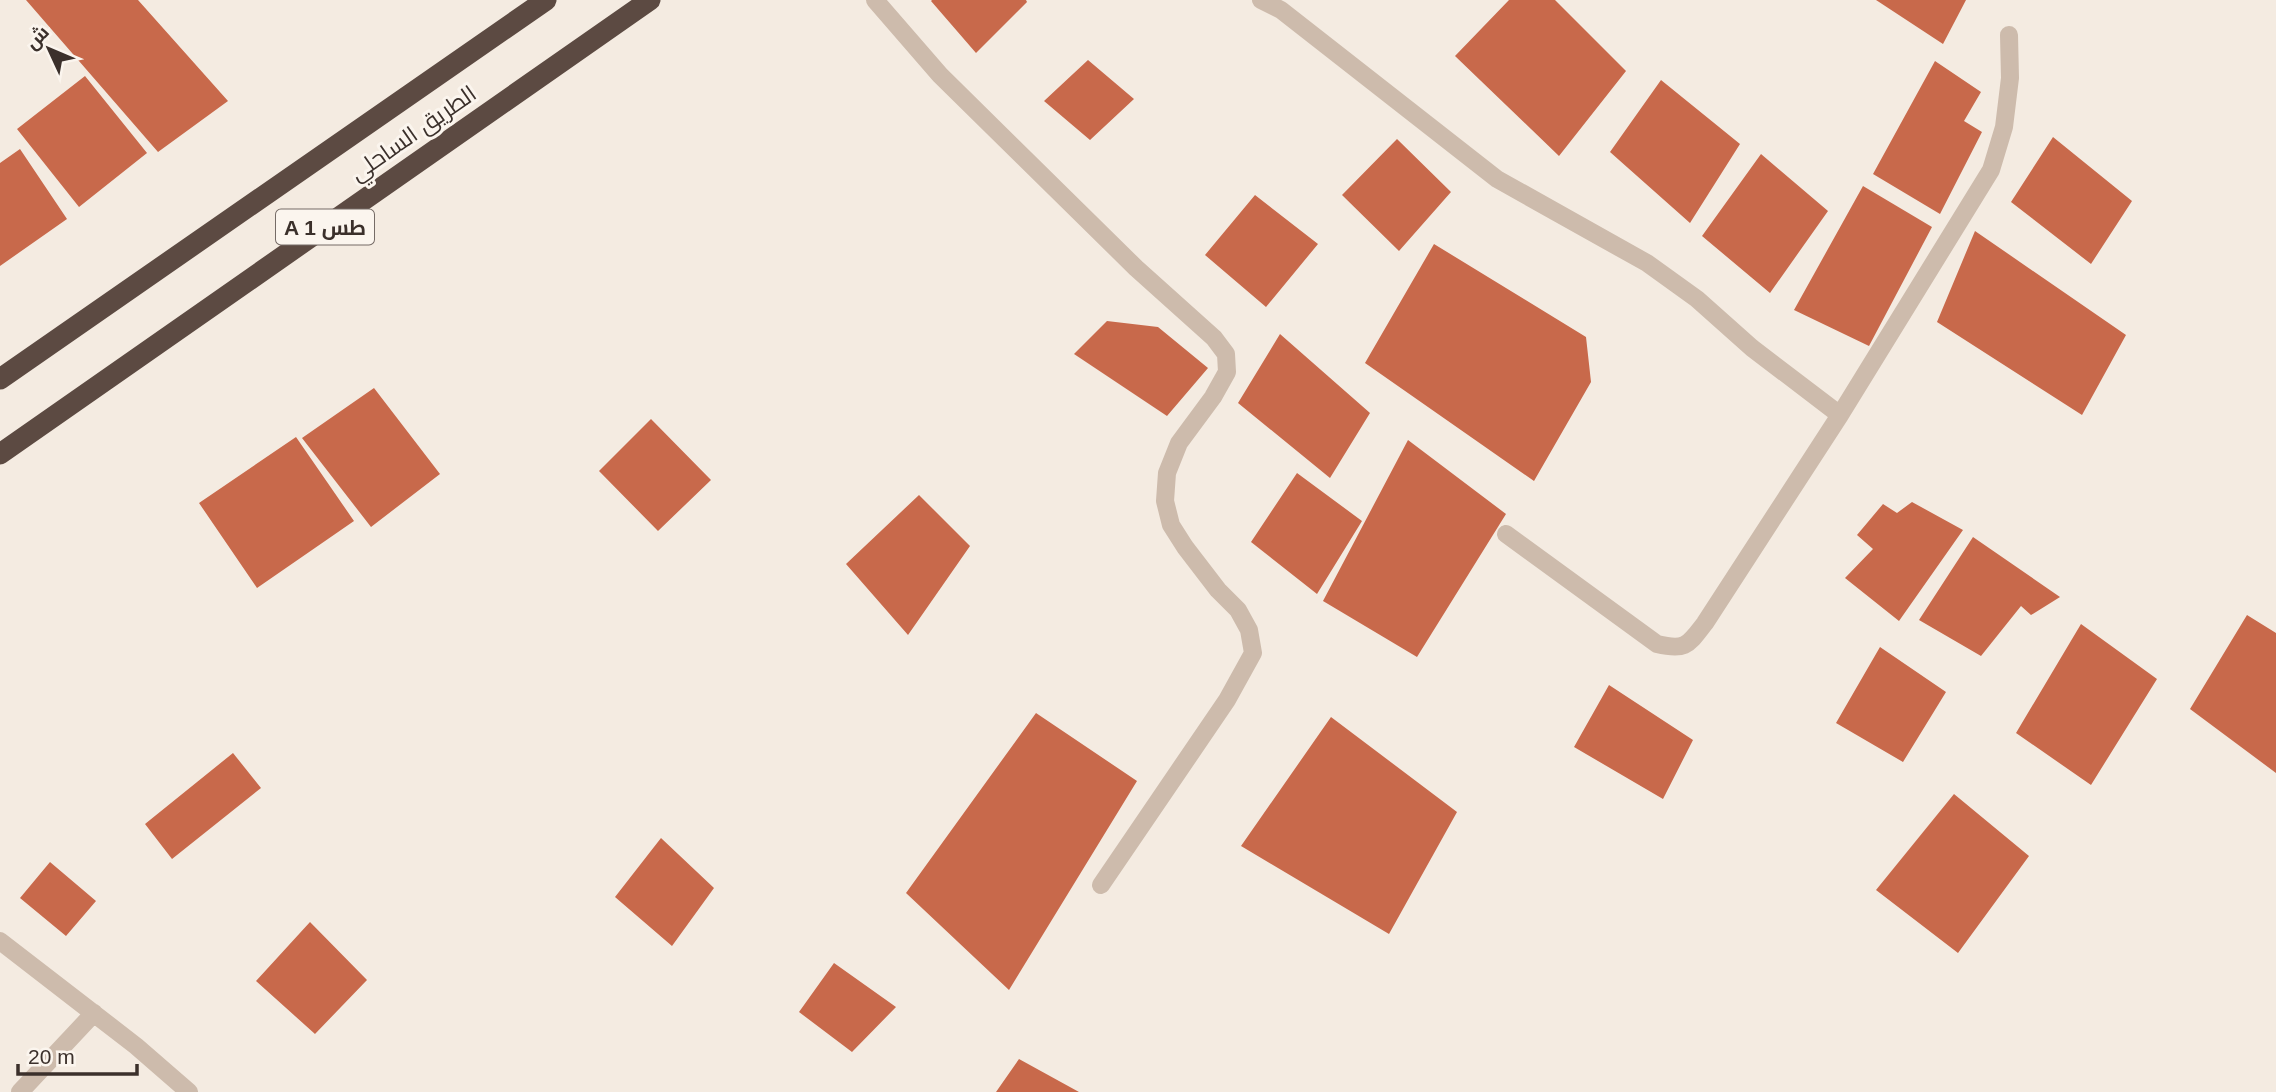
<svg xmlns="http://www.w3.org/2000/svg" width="2276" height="1092" font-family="Helvetica,Cairo,sans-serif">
<rect width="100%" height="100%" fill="#f4ebe1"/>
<path fill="#c8694b" d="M26,0H138L228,101L158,152Z
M932,0H1026L1027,2L976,53L931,1Z
M1509,0H1555L1626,71L1559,156L1455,56Z
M1876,0H1966L1943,44Z
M1088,60L1134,99L1090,140L1044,101Z
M1935,61L1981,92L1964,121L1982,132L1940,214L1873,174Z
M85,76L147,153L79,207L17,129Z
M1661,80L1740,144L1690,223L1610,152Z
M2053,137L2132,201L2091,264L2011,202Z
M1397,139L1451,192L1399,251L1342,195Z
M20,149L67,219L0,266V163Z
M1761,154L1828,211L1770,293L1702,236Z
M1863,186L1932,227L1869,346L1794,310Z
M1255,195L1318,244L1266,307L1205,255Z
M1975,231L2126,335L2082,415L1937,322Z
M1434,244L1586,337L1591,382L1534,481L1365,363Z
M1107,321L1158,327L1208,368L1167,416L1074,354Z
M1280,334L1370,413L1330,478L1238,403Z
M374,388L440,474L371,527L302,438Z
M651,419L711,480L658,531L599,471Z
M296,437L354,521L257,588L199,503Z
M1408,440L1506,514L1417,657L1323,601Z
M1297,473L1362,521L1317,594L1251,542Z
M919,495L970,546L908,635L846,564Z
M1912,502L1963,530L1899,621L1845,578L1873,549L1857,535L1883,504L1897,513Z
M1973,537L2060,597L2031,615L2021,606L1981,656L1919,620Z
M2247,615L2276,633V773L2190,709Z
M2081,624L2157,679L2091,785L2016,733Z
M1880,647L1946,692L1903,762L1836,723Z
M1609,685L1693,740L1663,799L1574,747Z
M1036,713L1137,781L1009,990L906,893Z
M1331,717L1457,812L1389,934L1241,846Z
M233,753L261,788L172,859L145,824Z
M1954,794L2029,856L1958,953L1876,890Z
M661,838L714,888L672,946L615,897Z
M50,862L96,901L66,936L20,898Z
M310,922L367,980L315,1034L256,981Z
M834,963L896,1007L852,1052L799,1012Z
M1019,1059L1079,1092H996Z"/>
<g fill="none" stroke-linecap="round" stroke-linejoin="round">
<path stroke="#cdbbac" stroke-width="18" d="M875,0L940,75L1136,268L1214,338L1226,354L1227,372L1213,397L1179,443L1167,473L1165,501L1171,525L1185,547L1218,590L1238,610L1249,630L1253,653L1227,700L1101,885
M1261,0L1281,10L1497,179L1647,263L1697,299L1752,348L1840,415
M1506,534L1657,644C1686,651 1688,645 1705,623L1840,415L1991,170L2004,127L2010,78L2009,35
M0,941L136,1046L189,1092
M20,1092L94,1013"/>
<path stroke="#5c4a42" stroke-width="21" d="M0,379L546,0
M0,454L650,0"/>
</g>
<g text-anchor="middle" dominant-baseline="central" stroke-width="6" stroke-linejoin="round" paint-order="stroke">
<rect fill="#fbf5ee" stroke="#756b66" stroke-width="2" x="276" y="209.5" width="98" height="35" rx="5"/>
<g font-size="21" font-weight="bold" fill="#3b302b">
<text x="325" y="227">A 1 طس</text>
</g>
<g font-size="23" fill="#3b302b" stroke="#fbf5ee">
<text transform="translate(413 133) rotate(-35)">الطريق الساحلي</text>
</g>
</g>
<g transform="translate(49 49) rotate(314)" stroke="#fbf5ee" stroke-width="5" paint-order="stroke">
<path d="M0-5L12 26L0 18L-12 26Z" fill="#3b302b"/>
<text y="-10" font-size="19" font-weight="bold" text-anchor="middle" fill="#3b302b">ش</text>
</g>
<path d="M18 1064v10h119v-10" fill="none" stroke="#3b302b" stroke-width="3.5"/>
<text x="28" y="1064" font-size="21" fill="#3b302b" stroke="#fbf5ee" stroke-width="5" paint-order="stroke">20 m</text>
</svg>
